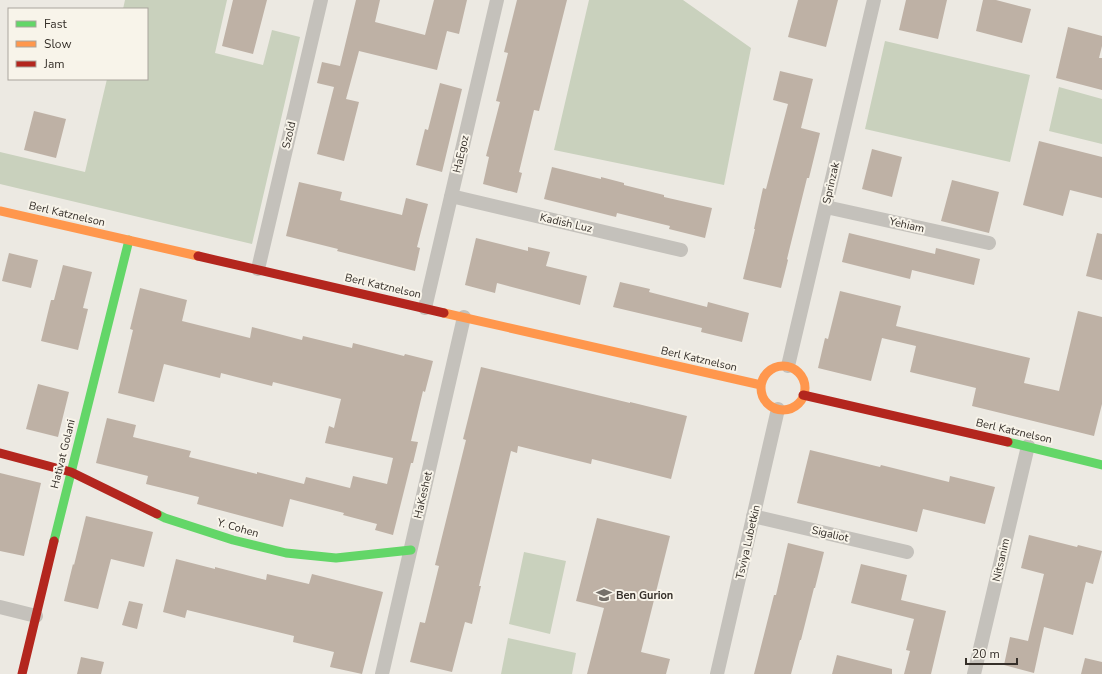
<svg xmlns="http://www.w3.org/2000/svg" width="1102" height="674" font-family="'Nunito Sans',sans-serif">
<rect width="100%" height="100%" fill="#ece9e2"/>
<path fill="#c9d1bd" d="M125,0H227L215,53L263,65L272,30L300,37L252,244L0,184V152L85,172L107,79H147V9H123Z
M589,0H683L751,48L724,185L554,150Z
M885,41L1030,75L1010,162L865,129Z
M1059,87L1102,99V144L1049,131Z
M524,552L566,561L550,634L509,624Z
M508,638L576,653L572,674H501Z"/>
<path fill="#beb1a5" d="M233,0H267L253,54L222,46Z
M356,0H380L375,22L425,35L434,0H467L459,34L447,31L437,70L359,51L346,99L359,102L344,161L317,154L334,87L317,83L322,62L340,66Z
M517,0H567L539,111L534,110L519,172L522,173L517,193L483,184L489,157L486,156L500,102L496,101L508,53L504,52Z
M798,0H838L826,47L788,37Z
M906,0H947L938,39L899,30Z
M983,0H996L1031,9L1022,43L976,31Z
M1068,27L1102,36V46L1099,58H1102V90L1056,78Z
M780,71L813,79L801,128L820,133L809,178H807L787,259L788,260L781,288L743,279L755,229H754L763,188L766,189L788,104L773,100Z
M440,83L462,89L442,172L416,165L425,129L428,130Z
M34,111L66,119L56,158L24,150Z
M1039,141L1102,157V198L1070,190L1063,216L1023,205Z
M872,149L902,157L892,197L862,189Z
M552,167L601,179V177L624,183V185L664,195V197L712,208L705,238L669,229L670,226L617,213L616,217L544,199Z
M952,180L999,192L989,233L941,221Z
M299,182L342,192L340,200L402,215L406,198L428,204L417,247L420,248L415,271L337,251L338,249L286,236Z
M849,233L935,254L936,248L980,259L974,285L912,270L910,279L842,262Z
M1097,233L1102,234V280L1086,276Z
M476,238L528,251V247L550,252L546,266L587,276L580,305L497,283L495,293L465,285Z
M9,253L38,260L31,288L2,281Z
M63,265L92,272L83,308L88,309L78,350L41,341L51,300H54Z
M620,282L650,289L649,292L707,307L708,302L749,313L742,342L701,332L702,328L613,307Z
M140,288L187,300L182,321L250,338L252,327L302,340L303,336L352,348L353,343L404,356L405,354L433,361L425,392L423,391L411,441L418,442L413,463H411L393,535L375,530L377,524L343,515L344,513L290,499L283,527L197,504L199,497L146,484L148,476L96,463L107,418L136,425L133,437L191,451L189,457L257,474V472L304,484L306,477L350,488L353,476L387,484L393,458L325,443L329,426L334,428L341,399L273,382L272,386L221,373L220,378L164,364L154,402L118,393L133,330L130,329Z
M840,291L901,306L896,326L1030,358L1024,383L1059,391L1078,311L1102,317V404L1094,436L972,406L976,388L910,372L916,346L882,338L871,381L818,368L825,338L828,339Z
M481,367L630,403V402L687,416L671,479L592,459L591,464L518,446L517,453L511,451L479,586H481L472,624L465,622L452,672L410,662L420,622L425,623L439,566L435,565L466,440L463,439Z
M38,384L69,392L58,437L26,429Z
M810,450L880,467L881,465L949,482L950,476L995,487L985,524L923,509L917,532L797,503Z
M0,473L41,483L24,556L0,551Z
M86,516L153,532L144,567L111,559L98,609L64,601L73,564L74,565Z
M597,518L670,536L641,652L670,659L666,674H587L604,608L576,601Z
M1029,535L1077,547L1078,545L1102,551L1093,584L1086,582L1073,635L1044,627L1034,673L1004,665L1010,637L1028,641L1044,574L1021,568Z
M788,543L824,552L815,588H814L801,640H800L791,674H754L774,595H776Z
M176,559L215,569V567L266,580L267,574L309,584L312,574L383,592L362,674L330,667L334,652L293,642L294,636L187,610L185,618L163,612Z
M861,564L907,575L901,600L946,611L931,674H904L910,651L906,650L914,619L851,603Z
M129,601L143,604L137,629L122,625Z
M837,655L892,669V674H832Z
M81,657L104,662L101,674H77Z
M1085,658L1102,662V674H1081Z"/>
<g fill="none" stroke-linecap="round" stroke-linejoin="round">
<path stroke="#c4c1bb" stroke-width="14" d="M451,196L681,250
M826,207L989,243
M258,269L321,0
M425,308L497,0
M788,366L874,0
M753,516L907,552
M0,607L36,616
M382,674L464,317
M717,674L778,409
M974,674L1028,446"/>
<path stroke="#63d668" stroke-width="9" d="M1008,442L1102,465
M157,514L165,518L233,540L286,553L336,558L411,550
M54,541L129,240"/>
<path stroke="#ff974d" stroke-width="9" d="M0,211L198,256
M444,313L761,385
M761 388a22 22 0 1 1 44 0a22 22 0 1 1-44 0Z"/>
<path stroke="#b3261e" stroke-width="9" d="M198,256L444,313
M803,395L1008,442
M0,453L71,472L157,514
M22,674L54,541"/>
</g>
<defs>
<symbol id="school-bare" viewBox="-9 -9 18 18"><path d="M0-5L7-2L0 1L-7-2ZM-4 1L0 2.5L4 1V4Q0 6-4 4Z" fill="#75706a" stroke="#f8f4ea" stroke-width="2.5" paint-order="stroke"/></symbol>
</defs>
<g fill-rule="evenodd">
<use href="#school-bare" x="593" y="584" width="22" height="22"/>
</g>
<g text-anchor="middle" dominant-baseline="central" stroke-width="4" stroke-linejoin="round" paint-order="stroke">
<g font-size="11" fill="#352f29" stroke="#f8f4ea">
<text transform="translate(289 135) rotate(-77)">Szold</text>
<text transform="translate(461 154) rotate(-77)">HaEgoz</text>
<text transform="translate(831 183) rotate(-77)">Sprinzak</text>
<text transform="translate(67 214) rotate(13)">Berl Katznelson</text>
<text transform="translate(566 223) rotate(13)">Kadish Luz</text>
<text transform="translate(907 225) rotate(13)">Yehiam</text>
<text transform="translate(383 286) rotate(13)">Berl Katznelson</text>
<text transform="translate(699 359) rotate(13)">Berl Katznelson</text>
<text transform="translate(1014 431) rotate(13)">Berl Katznelson</text>
<text transform="translate(63 454) rotate(-76)">Hativat Golani</text>
<text transform="translate(423 495) rotate(-77)">HaKeshet</text>
<text transform="translate(238 528) rotate(16)">Y. Cohen</text>
<text transform="translate(830 534) rotate(13)">Sigaliot</text>
<text transform="translate(748 542) rotate(-77)">Tsviya Lubetkin</text>
<text transform="translate(1001 560) rotate(-77)">Nitsanim</text>
</g>
<g font-size="11" font-weight="bold" fill="#352f29" stroke="#f8f4ea" text-anchor="start">
<text x="616" y="595">Ben Gurion</text>
</g>
</g>
<rect x="8" y="8" width="140" height="72" fill="#f8f4ea" stroke="#aaa59d"/>
<rect x="16" y="21" width="20" height="6" fill="#63d668" stroke="#aaa59d"/>
<text x="44" y="28" font-size="12" fill="#352f29">Fast</text>
<rect x="16" y="41" width="20" height="6" fill="#ff974d" stroke="#aaa59d"/>
<text x="44" y="48" font-size="12" fill="#352f29">Slow</text>
<rect x="16" y="61" width="20" height="6" fill="#b3261e" stroke="#aaa59d"/>
<text x="44" y="68" font-size="12" fill="#352f29">Jam</text>
<path d="M966 658v6h51v-6" fill="none" stroke="#352f29" stroke-width="2"/>
<text x="972" y="658" font-size="12" fill="#352f29" stroke="#f8f4ea" stroke-width="3" paint-order="stroke">20 m</text>
</svg>
